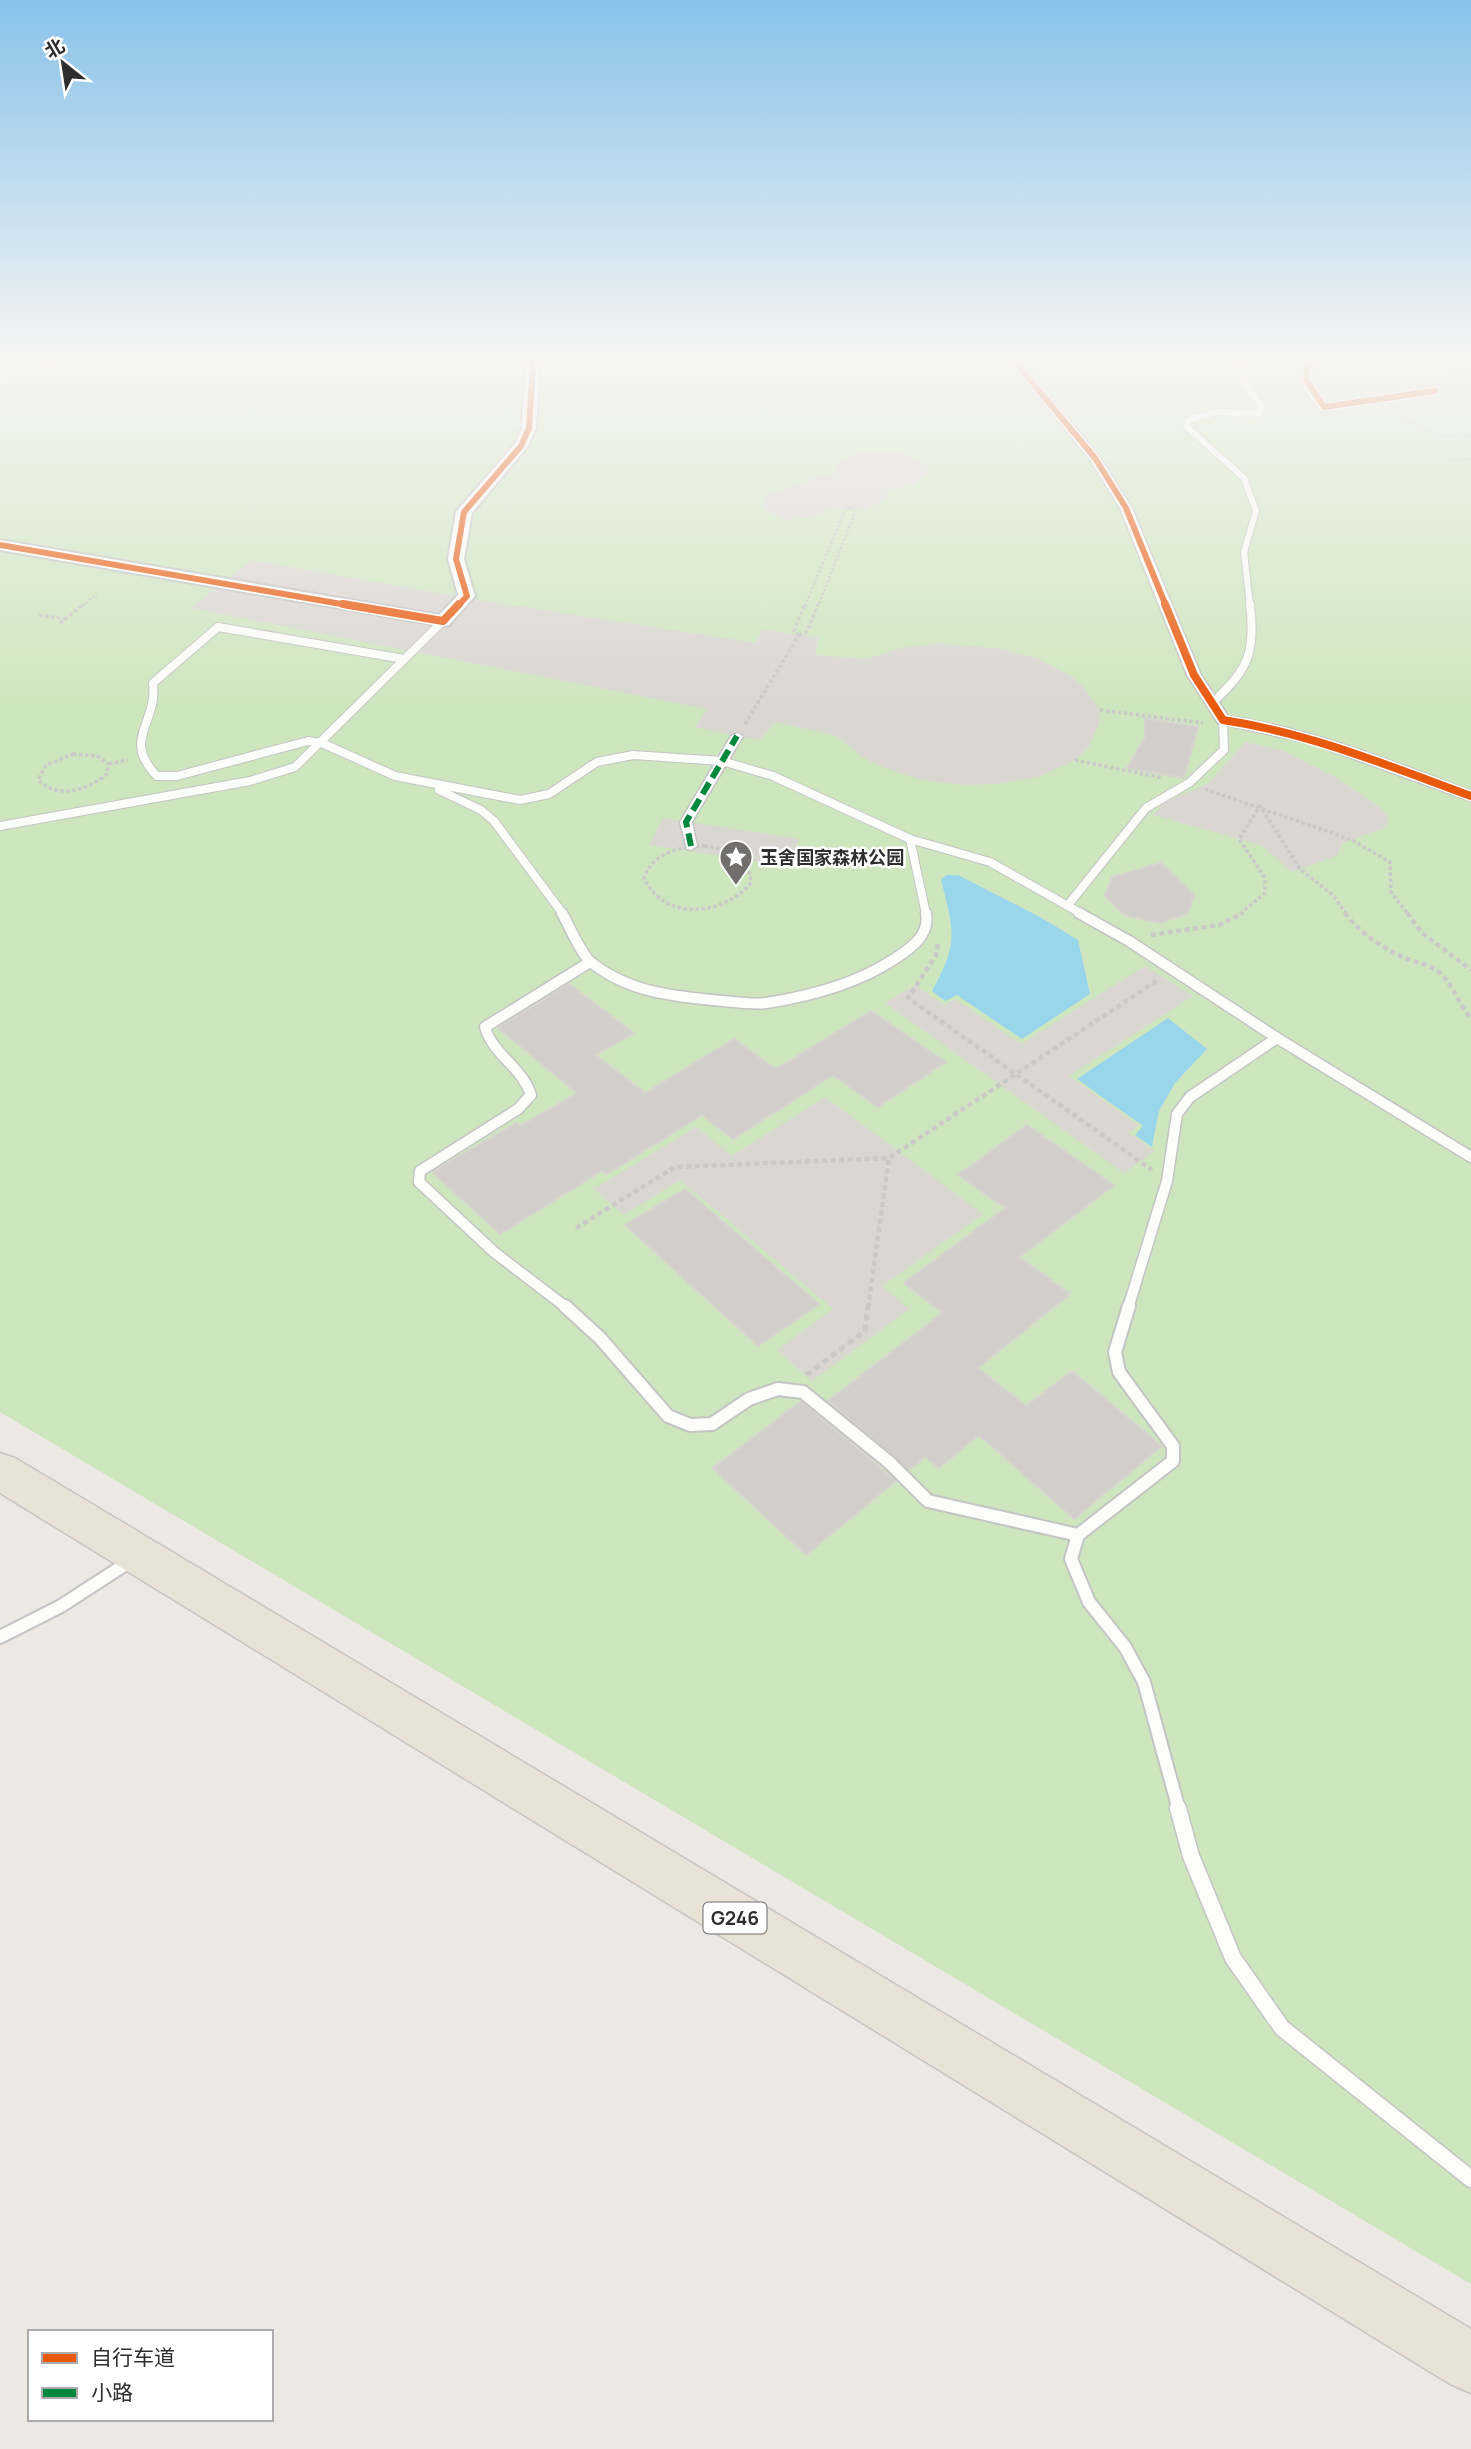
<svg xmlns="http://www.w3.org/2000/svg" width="1471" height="2449" font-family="Manrope,'Noto Sans SC',sans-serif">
<rect width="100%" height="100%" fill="#ece8e4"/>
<path fill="#cee6be" d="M0,362H1471V2284L0,1412Z"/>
<path fill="#dad6d2" d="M892,451L910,455L924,462L929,471L928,475L912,486L886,490L888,497L864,511L832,509L812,517L784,520L766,510L763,502L766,495L822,475L836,473V464L846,457L862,452Z
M251,560L466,598L756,643L763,630L818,637L815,655L867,659L897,649L937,643L1003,649L1039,659L1072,677L1085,689L1100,710L1099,724L1089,746L1075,760L1038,777L994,784L964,785L921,780L882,767L862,757L837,736L776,722L759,740L737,736L695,727L707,709L191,608Z
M1245,742L1284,751L1335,777L1382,809L1387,816L1388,823L1384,828L1342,843L1337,856L1292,872L1261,845L1153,815L1163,803L1209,783Z
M663,818L799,839L788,866L649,845Z
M1145,966L1193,996L1069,1076L1139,1125L1129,1133L1155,1151L1124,1173L885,1003L915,985L944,1005L955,999L1021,1044Z
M825,1097L983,1214L882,1286L909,1309L812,1381L777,1350L833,1309L680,1180L624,1215L594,1189L696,1127L732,1156Z"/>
<path fill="#99d6ec" d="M946,875H958L1040,917L1078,940L1090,994L1022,1039L957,995L945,1001L932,991C959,943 954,931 941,880Z
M1168,1018L1207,1049L1175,1083L1159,1111L1152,1147L1135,1135L1143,1126L1077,1079Z"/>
<path fill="#d1cecb" stroke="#d7d4d0" stroke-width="2" d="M1145,718L1198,727L1184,778L1127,768L1145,738Z
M1161,863L1194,895L1188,914L1159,923L1124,915L1105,896L1112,877Z
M569,984L634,1033L596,1055L645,1093L734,1039L776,1069L871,1011L946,1062L878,1107L833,1075L733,1139L702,1115L607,1174L602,1171L500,1234L432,1172L516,1123L520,1126L577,1093L498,1028Z
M1027,1125L1114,1185L1020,1257L1070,1294L978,1368L1026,1406L1072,1371L1162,1446L1074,1519L979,1435L939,1468L925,1457L909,1470L828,1401L942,1313L904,1283L1005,1208L958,1175Z
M685,1189L819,1304L758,1346L625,1225Z
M801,1401L896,1481L806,1555L713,1468Z"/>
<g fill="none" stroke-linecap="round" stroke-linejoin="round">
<defs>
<path id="service-far4" d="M1241,362V377L1262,408L1258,414L1218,412L1188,420L1187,427L1244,478L1256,511L1244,552L1250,606"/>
<path id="service-far3" d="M404,659L218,627L153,683C158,724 121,739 157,776H177L308,741L322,743L395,776L520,800L549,794L597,762L633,755L722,761L773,776L910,839L990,862L1082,914
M1212,703C1248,670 1256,653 1250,604
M439,790L481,810L494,821L563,914
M0,826L250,781L295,767L443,621
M910,839L926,914
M1068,905L1146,808L1189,783L1224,750L1223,720"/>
<path id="service-far2" d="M562,913C569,925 581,955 592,963C630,993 677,997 723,1001C737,1002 753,1005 766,1003C812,996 857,984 896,958C913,947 930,934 926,913
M1079,913L1129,941L1277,1038L1471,1157
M567,1308L494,1252L419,1182L420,1171L518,1109L531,1095C522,1067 493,1055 485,1027L590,962
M1128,1308L1167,1181L1177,1114L1190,1097L1277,1038"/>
<path id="service-far1" d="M565,1306L600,1338L668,1416L690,1425L712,1424L749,1399L778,1389L803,1392L890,1463L928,1501L1078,1535
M1129,1306L1115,1352L1119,1372L1173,1446V1461L1078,1535L1071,1559L1089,1602L1125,1647L1144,1682L1179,1810
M0,1637L61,1606L132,1560"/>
<path id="service" d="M1178,1808L1191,1856L1233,1958L1282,2028L1471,2179"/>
<path id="pedestrian" d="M737,733L743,736L692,822L697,846L691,850L687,849L680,822L731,736Z"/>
<path id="minor" d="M1010,362H1021L1099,456L1132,508L1201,675L1228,716C1313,729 1391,761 1471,791V801L1313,744L1218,723L1187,675L1120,508L1090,460Z
M1305,362H1316C1305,379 1316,390 1327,403L1435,388L1440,391L1435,394L1324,410L1320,409C1308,395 1293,381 1305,362Z"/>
<path id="tertiary" d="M526,362H540L536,428L528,446L472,513L464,559L475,596L449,625L443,626L0,550V540L439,615L458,595L448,559L456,512L514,445L522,428Z"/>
<path id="trunk" d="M0,1453L15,1458L1471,2329V2393L1450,2384L0,1493Z"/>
</defs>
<use href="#service-far4" stroke="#c5c4c5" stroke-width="8"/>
<use href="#service-far3" stroke="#c5c4c5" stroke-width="10"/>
<use href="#service-far2" stroke="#c5c4c5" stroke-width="13"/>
<use href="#service-far1" stroke="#c5c4c5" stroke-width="16"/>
<use href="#service" stroke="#c5c4c5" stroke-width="19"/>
<use href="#pedestrian" stroke="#c5c4c5" stroke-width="3"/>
<use href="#minor" stroke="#c5c4c5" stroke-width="3"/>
<use href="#tertiary" stroke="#c5c4c5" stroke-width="4"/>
<use href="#trunk" stroke="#c6c5c4" stroke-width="3"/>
<path stroke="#c9c9c8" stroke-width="2.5" stroke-dasharray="2.5 2" stroke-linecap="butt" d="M1416,362L1471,372
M1452,389L1471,394
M1397,414L1442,436L1471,435
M1447,460L1471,459
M82,606L97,594
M805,606L845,510L853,506L856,510L818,606"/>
<path stroke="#c9c9c8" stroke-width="3.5" stroke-dasharray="3.5 2.5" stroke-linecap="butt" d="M39,615L66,619
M60,623L84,604
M799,635L794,631L805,604
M799,635L807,632L818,604
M1100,710L1203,723
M745,724L799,635
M73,754L97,756L109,764L106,775C86,791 58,799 38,780L46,765Z
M1075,760L1163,778
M109,764L128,760
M1205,789L1352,840L1390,862L1391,892L1408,914
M704,846C728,849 750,856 751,883C723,916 664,922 644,878C654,852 678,847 704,846Z
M1240,914L1265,893V878L1239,839L1260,806L1300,869L1333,895L1346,914"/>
<path stroke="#c9c9c8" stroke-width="4.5" stroke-dasharray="5 3.5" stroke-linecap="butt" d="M1345,913C1358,931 1380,946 1400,956C1411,962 1426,963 1436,970C1453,982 1457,1003 1471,1018
M1407,913L1422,933L1471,970
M1151,935L1219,925L1243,913
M938,944L936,955L908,998L1152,1170
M576,1228L675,1167L889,1158L1158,980
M868,1308L889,1158"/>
<path stroke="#c9c9c8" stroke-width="5" stroke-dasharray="6 4.5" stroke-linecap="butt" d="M806,1375L865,1331L868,1306"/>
<use href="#service-far4" stroke="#fcfcfb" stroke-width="6"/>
<use href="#service-far3" stroke="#fcfcfb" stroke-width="8"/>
<use href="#service-far2" stroke="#fcfcfb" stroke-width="10"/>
<use href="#service-far1" stroke="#fcfcfb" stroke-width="12"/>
<use href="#service" stroke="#fcfcfb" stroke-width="16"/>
<use href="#pedestrian" fill="#fcfcfb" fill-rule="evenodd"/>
<use href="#minor" fill="#fcfcfb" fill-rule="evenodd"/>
<use href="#tertiary" fill="#fcfcfb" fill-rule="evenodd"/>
<use href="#trunk" fill="#e9e2d6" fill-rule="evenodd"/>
<defs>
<path id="rail" d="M0,383L55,362"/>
</defs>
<use href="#rail" stroke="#dfdfe1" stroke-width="4.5"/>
<use href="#rail" stroke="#fff" stroke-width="2.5" stroke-dasharray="9" stroke-linecap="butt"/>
<path stroke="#00873e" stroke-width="6" stroke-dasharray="13 6" stroke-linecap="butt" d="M691,846L686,822L737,736"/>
<defs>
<path id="cycleway-far1" d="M1015,362L1095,458L1126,508L1166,606
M1311,362L1307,368L1306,380L1324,407L1435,391
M0,545L353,606
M458,606L467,596L456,559L464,512L521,446L529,428L533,362"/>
<path id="cycleway" d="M343,604L443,621L459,604
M1165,604L1194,675L1223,720C1310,733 1389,766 1471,796"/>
</defs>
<use href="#cycleway-far1" stroke="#fff" stroke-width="9"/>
<use href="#cycleway" stroke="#fff" stroke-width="11"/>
<use href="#cycleway-far1" stroke="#e8590c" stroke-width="6"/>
<use href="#cycleway" stroke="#e8590c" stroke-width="8"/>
</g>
<linearGradient id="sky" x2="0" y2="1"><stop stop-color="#88c2ea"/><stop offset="0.51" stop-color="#f6f5f3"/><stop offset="1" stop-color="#f6f5f3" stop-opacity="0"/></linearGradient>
<rect width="1471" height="705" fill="url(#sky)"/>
<defs>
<symbol id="sight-pin" viewBox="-11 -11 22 30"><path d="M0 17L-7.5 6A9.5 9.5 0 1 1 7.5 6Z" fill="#706f6e" stroke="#fff"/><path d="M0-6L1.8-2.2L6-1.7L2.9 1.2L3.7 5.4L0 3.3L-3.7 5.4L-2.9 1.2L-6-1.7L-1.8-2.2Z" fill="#fff"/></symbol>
</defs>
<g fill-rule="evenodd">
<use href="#sight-pin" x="717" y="838" width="38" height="52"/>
</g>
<g text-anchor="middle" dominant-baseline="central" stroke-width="5" stroke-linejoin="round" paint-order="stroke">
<g font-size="18" font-weight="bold" fill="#2e2e2e" stroke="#fff" text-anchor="start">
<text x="760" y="857">玉舍国家森林公园</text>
</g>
<rect fill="#fff" stroke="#6d6d6d" stroke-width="2" x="703.5" y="1902.5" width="63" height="31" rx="5"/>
<g font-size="19" font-weight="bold" fill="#2e2e2e">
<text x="735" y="1918">G246</text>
</g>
</g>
<rect x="28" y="2330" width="245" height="91" fill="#ffffff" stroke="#ababab" stroke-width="2"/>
<rect x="42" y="2353" width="35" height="10" fill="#e8590c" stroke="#ababab" stroke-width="2"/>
<text x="91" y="2365" font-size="21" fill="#2e2e2e">自行车道</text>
<rect x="42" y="2388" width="35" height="10" fill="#00873e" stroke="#ababab" stroke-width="2"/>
<text x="91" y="2400" font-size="21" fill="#2e2e2e">小路</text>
<g transform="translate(63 63) rotate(330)" stroke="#ffffff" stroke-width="5" paint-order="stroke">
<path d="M0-5L12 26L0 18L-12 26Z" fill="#2e2e2e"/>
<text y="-10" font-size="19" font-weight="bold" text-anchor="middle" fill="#2e2e2e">北</text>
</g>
</svg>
